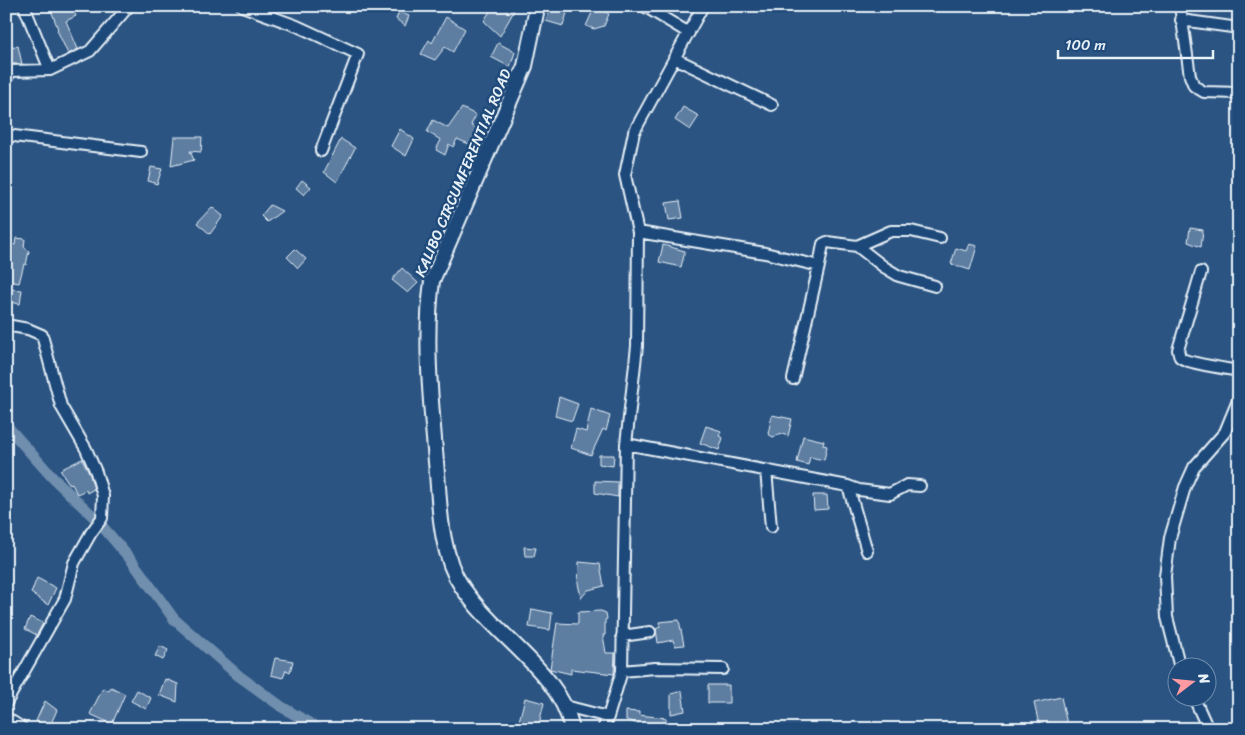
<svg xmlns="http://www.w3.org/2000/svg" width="1245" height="735" font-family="Sriracha,sans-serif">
<rect width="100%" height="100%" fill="#2b5482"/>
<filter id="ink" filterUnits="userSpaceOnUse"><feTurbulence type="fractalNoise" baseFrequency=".02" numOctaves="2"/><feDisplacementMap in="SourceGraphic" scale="10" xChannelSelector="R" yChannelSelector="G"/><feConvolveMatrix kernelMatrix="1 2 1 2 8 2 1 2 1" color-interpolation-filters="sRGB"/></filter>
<g filter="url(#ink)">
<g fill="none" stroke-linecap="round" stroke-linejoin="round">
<path stroke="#708ead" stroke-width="11" d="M6,425L53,478L97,520
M102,526L132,561L174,619L239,676L282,707L319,729"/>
</g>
<path fill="#5d7da1" stroke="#e8f1f8" d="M62,6H72L76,16L66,21L78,49L68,54L57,30L58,29L51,10Z
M493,6H507L514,11L500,36L484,21Z
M595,6H608L604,11L609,14L604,26L594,29L586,26Z
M551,8L567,13L563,26L546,21Z
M399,12L409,16L405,26L396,19Z
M446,17L465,29L453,52L445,47L435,60L421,54L429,40L432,43Z
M498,43L515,52L510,67L491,57Z
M18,46L22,64H11L8,49Z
M683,107L699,116L690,130L675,120Z
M462,108L476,115L471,125L483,134L476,147L457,139L453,147L449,144L445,155L436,150L441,140L427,132L433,120L448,128Z
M400,129L414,139L406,156L391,146Z
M174,137H202L201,152L190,151L194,160L171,166Z
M341,139L355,148L337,182L324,172Z
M151,167L162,169L157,184L148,181Z
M302,180L311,187L304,195L296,188Z
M680,201L683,218L669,220L666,203Z
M270,205L282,211L267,222L261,216Z
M212,207L223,216L210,234L197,223Z
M1190,228L1203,230L1201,247L1188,242Z
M16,238L25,239L24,247L29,251L26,265L24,264L19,283L8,281L11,262L6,261L7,244L15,245Z
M969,244L977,246L970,270L951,264L956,248L966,251Z
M663,245L685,251L681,267L659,262Z
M295,249L306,259L298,268L287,257Z
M402,268L418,283L408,293L392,280Z
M11,289L22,290L20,304L10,302Z
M559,397L578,404L572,421L555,416Z
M591,409L610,416L606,431L603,429L591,455L571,448L576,429L586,432Z
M772,415L792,419L788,436L782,434L773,437L768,434Z
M706,426L721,431L719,436L723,438L719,450L700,443Z
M803,436L824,441L823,445L827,446L824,460L810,457L808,465L797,462Z
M599,455H614L613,466L599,464Z
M82,459L90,475L94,489L87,493L86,490L77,494L72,484L70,485L60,470Z
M595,481L618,482V497L595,493Z
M813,495H827L828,509L814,510Z
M524,547L536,548L534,556H525Z
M579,562L600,564L604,586L588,590L581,598L578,583Z
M37,578L56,588L48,605L31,593Z
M532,609L552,613L550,630L529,627Z
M601,611L606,613L607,619L605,620V635H603L606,653H615L614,674L571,669V674L550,669L557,623L578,624V612Z
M30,617L43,623L37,635L25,629Z
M679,620L684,645L675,646L673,640L658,643L656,629L660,627L659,622Z
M160,646L168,650L163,660L155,656Z
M275,658L293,661L290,672L286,670L283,678L271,675Z
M165,679L178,684L177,702L159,695Z
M708,685H729V703H708Z
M111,687L125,694L112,724L90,714L103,688L109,691Z
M137,690L151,698L146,709L131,701Z
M682,691L685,711L671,714V694Z
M1061,697L1067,724L1040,729L1034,703Z
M525,698L544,703L538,728L518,725Z
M45,701L57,710L49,728L36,721Z
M626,711L639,712V715L666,718L667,729H647V727L626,720Z"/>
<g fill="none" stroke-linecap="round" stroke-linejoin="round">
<defs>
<path id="minor" d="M24,6L50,70
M242,6L297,26L358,54L321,151
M644,6L689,33
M1180,6L1190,76L1194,86L1204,92L1239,93
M1181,20L1239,28
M674,58L772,105
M6,79L11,71L50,70L90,51L129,6
M6,135L141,152
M638,232L765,253L819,266L823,244L827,242L857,246L891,231H911L940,238
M857,246L884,267L899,276L935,286
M1201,272L1178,350C1179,352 1179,355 1180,357C1185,363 1229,369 1239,371
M6,325L28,329L42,335L61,406L86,449L96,472L103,496L102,518L91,533L74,563L65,599L6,703
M793,379L819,266
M626,444L848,486L859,490L890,494L907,485L920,486
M766,470L771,527
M848,486L867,551
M622,636L650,632
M1180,668L1167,617L1165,576L1170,538L1185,487L1194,467L1225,432L1239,398
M622,671L655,668L723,669
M1194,698L1208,729
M565,706L608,717
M603,729L608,717L622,671L626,444L637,346L638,232L625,175L634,132L703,6"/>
<path id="major" d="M536,6V13L525,66L432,281C424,341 431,402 436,462C439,492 439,523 447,552C451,569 460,586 471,599C503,641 561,675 572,729
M6,720L20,729"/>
</defs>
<use href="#minor" stroke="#e8f1f8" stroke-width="14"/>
<use href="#major" stroke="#e8f1f8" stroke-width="18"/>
<use href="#minor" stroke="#1f4a7a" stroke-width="10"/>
<use href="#major" stroke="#1f4a7a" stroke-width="14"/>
</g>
</g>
<g text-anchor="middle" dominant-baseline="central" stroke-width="5" stroke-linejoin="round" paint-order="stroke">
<g font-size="15" fill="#e8f1f8" stroke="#1f4a7a">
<text transform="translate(463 173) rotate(-67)">KALIBO CIRCUMFERENTIAL ROAD</text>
</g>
</g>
<rect width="1245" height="735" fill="none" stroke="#1f4a7a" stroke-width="25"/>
<rect x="12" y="12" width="1220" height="710" fill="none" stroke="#e8f1f8" stroke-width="2" filter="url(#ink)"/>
<g transform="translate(1192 682) rotate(74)"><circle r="24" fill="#1f4a7a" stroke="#6f8dac"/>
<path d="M0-4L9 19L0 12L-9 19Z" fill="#ff9aa2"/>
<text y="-8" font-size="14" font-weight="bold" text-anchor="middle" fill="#e8f1f8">N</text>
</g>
<path d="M1058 50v8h155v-8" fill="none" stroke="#e8f1f8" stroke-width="2.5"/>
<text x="1065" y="50" font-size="15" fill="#e8f1f8" stroke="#1f4a7a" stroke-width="4" paint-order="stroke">100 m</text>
</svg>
